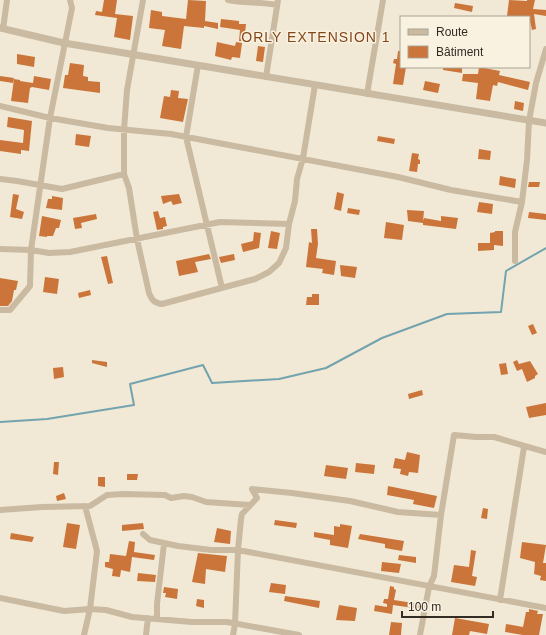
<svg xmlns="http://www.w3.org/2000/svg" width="546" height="635" font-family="Helvetica,sans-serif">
<rect width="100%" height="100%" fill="#f1e9d5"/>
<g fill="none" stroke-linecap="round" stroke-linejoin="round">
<path stroke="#73a3af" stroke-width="2" d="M0,422L47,419L134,405L130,384L203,365L212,383L279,379L326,368L382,338L447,314L501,312L506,271L546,248"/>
</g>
<path fill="#cb753a" d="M104,0H117L115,14L133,16L130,40L114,37L117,18L95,15L96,11L102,12Z
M188,0L206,1L205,21L218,23V29L204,26V28L184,26L181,49L162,46L165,30L149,28L151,10L162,12V16L186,19Z
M509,0L527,1V0H535L533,9L546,10V16L534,14L536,29L532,30L529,17L507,16Z
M455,3L473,6L472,12L454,8Z
M221,19L239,21V24H246L244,41H239L240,30L220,27Z
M217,42L235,46L236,42L242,43L240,58L232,57L231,60L215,56Z
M258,46L265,47L263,62L256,61Z
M398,51H401V67H406L403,85L393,84L396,64L393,63L394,59H397Z
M17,54L35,57L34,67L17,64Z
M70,63L84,65L83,76L88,77V81L100,82V93L63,88L65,75H68Z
M443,67H462V73L443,70Z
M479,67L500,71L499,75L530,82L528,90L498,82L497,86L493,85L490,101L476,99L478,83L462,81L463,74H478Z
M0,76L14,78L13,83L0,81Z
M34,76L51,79L49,90L32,87L30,88L28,103L11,101L14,79L20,80V81L33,83Z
M425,81L440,84L438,93L423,90Z
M171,90L179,91L178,98L188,99L183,122L160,118L164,96L170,97Z
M515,101L524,103L523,111L514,109Z
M8,117L32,121L29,151L21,150V154L0,151V140L23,143L24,130L7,127Z
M76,134L91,136L89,147L75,145Z
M378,136L395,139L394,144L377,141Z
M479,149L491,151L490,160L478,159Z
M412,153L419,154L418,159L420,160V164H418L417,172L409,171Z
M500,176L516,179L515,188L499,185Z
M529,182H540L539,187H528Z
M337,192L344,194L341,211L334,209Z
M13,194L19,195L16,209L24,212L22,219L10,217Z
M179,194L182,203L173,205L171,201L163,204L161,196Z
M52,196L63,198L62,210L46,208L48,199H52Z
M479,202L493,204L492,214L477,212Z
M348,208L360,210L359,215L347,213Z
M407,210L424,211L423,221L424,218L441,221V216L458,218L456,229L423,225V223L408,221Z
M158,211L160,218L165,217L167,226L163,227V229L157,230L153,212Z
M529,212L546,214V220L528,218Z
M96,214L97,219L81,223L82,228L75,229L73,218Z
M42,216L61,220L59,228H56L53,236H47V237L39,236Z
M386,222L404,225L402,240L384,238Z
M311,229H317L318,244L316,258L336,261L334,275L322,273L323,269L306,267L309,242L312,243Z
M271,231L280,233L277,249L268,248Z
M495,231H503V246L494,245V250L478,251V243H490V233L495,232Z
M254,232L261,233L259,248L243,252L241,244L253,241Z
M209,254L211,259L195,262L198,272L179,276L176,261Z
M234,254L235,260L221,263L219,257Z
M107,256L113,283L108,284L101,257Z
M340,265L357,267L355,278L341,276Z
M45,277L59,279L57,294L43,292Z
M0,278L18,281L16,290H14L12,301L8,306H0Z
M90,290L91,295L79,298L78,293Z
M312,294H319V305H306L307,297H312Z
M533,324L537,333L532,335L528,326Z
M92,360L107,362V367L92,363Z
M517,360L519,364L530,361L538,374L535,376V378L527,382L522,369L517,371L513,362Z
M506,363L508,374L501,375L499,364Z
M63,367L64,377L54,379L53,368Z
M422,390L423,395L409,399L408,394Z
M546,403V415L529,418L526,407Z
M407,452L420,455L418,473L409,472L408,476L400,474L401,469L393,468L395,458L405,460Z
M54,462H59L58,475L53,474Z
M356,463L375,465L374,474L355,472Z
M326,465L348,468L346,479L324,476Z
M127,474H138L137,480H127Z
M98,477H105V487L98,486Z
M388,486L437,496L434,508L413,504L414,500L387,495Z
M64,493L66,499L57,501L56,496Z
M483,508L488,509L487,519L481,518Z
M275,520L297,523L296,528L274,525Z
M67,523L80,525L76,549L63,547Z
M143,523L144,529L122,531V525Z
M340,524L352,526L348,548L330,545V540L314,537V532L334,535V526L340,527Z
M217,528L231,531L230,544L214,542Z
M11,533L34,537L32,542L10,539Z
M360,534L404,541L402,551L385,548V544L358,539Z
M129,541L135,542L134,552L155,555L154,560L132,557L130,572L121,570L120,577L112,576L113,569L105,567V562H109L110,554L126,556Z
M522,542L546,545L543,563H546V581L540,580L541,576L534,574L535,562L520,558Z
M471,550L476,551L472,576L477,577L475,586L451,582L454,565L469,567Z
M198,553L227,556L225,572L206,569L205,584L192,582Z
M399,555L416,557V563L398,560Z
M382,562L401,564L399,573L381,571Z
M138,573L156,575L155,582L137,581Z
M271,583L286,585L285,594L269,592Z
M390,586L394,587V589L396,590L394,600L420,604V609L393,605L392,614L374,611L375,605L387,607V604L383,603L384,599H388Z
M164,587L178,589L177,599L165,597L166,593H163Z
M285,596L320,601L319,608L284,601Z
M197,599L204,600V608L196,606Z
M339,605L357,608L355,621L336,620Z
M529,609L538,611L537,614H543L539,635H523L505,632L506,624L523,627L526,612H529Z
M455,618L489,624L487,634L470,631L469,635H452Z
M391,622L402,623L401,635H389Z"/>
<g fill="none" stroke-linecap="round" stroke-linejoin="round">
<path stroke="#c9baa1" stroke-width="6" d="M143,0L127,90L124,130V174L129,188L137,239L149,293C152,300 154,303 162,304L255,279L269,272L279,263L286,248L289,224L295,201L297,179L303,158L315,85
M228,0C244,3 260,2 277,5
M3,29L7,0
M198,65L186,137L222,288
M266,77L278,0
M367,94L383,0
M0,106L50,118L108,128L171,134L398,177L451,190L522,202
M0,179L17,181L62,189L124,174
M0,249L31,250L49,253L70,252L220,222L289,224
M515,261V232L522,202L527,160L529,121L536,83L546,49
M0,310H10L30,286L31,250L50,118L72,8L70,0
M252,489L292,493L350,501L398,512L441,515
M0,510L42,507L90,506L107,495L123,494L165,495L171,498L184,496L192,497L206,502L250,505
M143,534L150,540L178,546L211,550H238L546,608
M0,598L64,611L90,609L106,610L132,617L192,622H227L299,635
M500,600L524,447
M157,619V604L164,544
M84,635L90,609L97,551L85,506
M146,635L148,618
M233,635L235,624L238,550L241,519L242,514L257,498L252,489
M420,635L429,587L434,576L441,515L454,435L476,437H494L546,452"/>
<path stroke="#c9baa1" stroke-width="7" d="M0,28L64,43L546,123"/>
</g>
<g text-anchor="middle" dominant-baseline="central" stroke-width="3" stroke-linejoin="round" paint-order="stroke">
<g font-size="14" letter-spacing="1" fill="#85461a" stroke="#f9f2e1">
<text x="316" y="37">ORLY EXTENSION 1</text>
</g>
</g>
<rect x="400" y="16" width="130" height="52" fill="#f9f2e1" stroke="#aaa395"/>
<rect x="408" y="29" width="20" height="6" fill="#c9baa1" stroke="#aaa395"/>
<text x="436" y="36" font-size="12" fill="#332c24">Route</text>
<rect x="408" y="46" width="20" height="12" fill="#cb753a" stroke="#aaa395"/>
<text x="436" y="56" font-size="12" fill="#332c24">Bâtiment</text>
<path d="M402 611v6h91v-6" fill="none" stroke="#332c24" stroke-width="2"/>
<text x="408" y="611" font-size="12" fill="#332c24" stroke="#f9f2e1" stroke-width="3" paint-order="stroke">100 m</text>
</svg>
